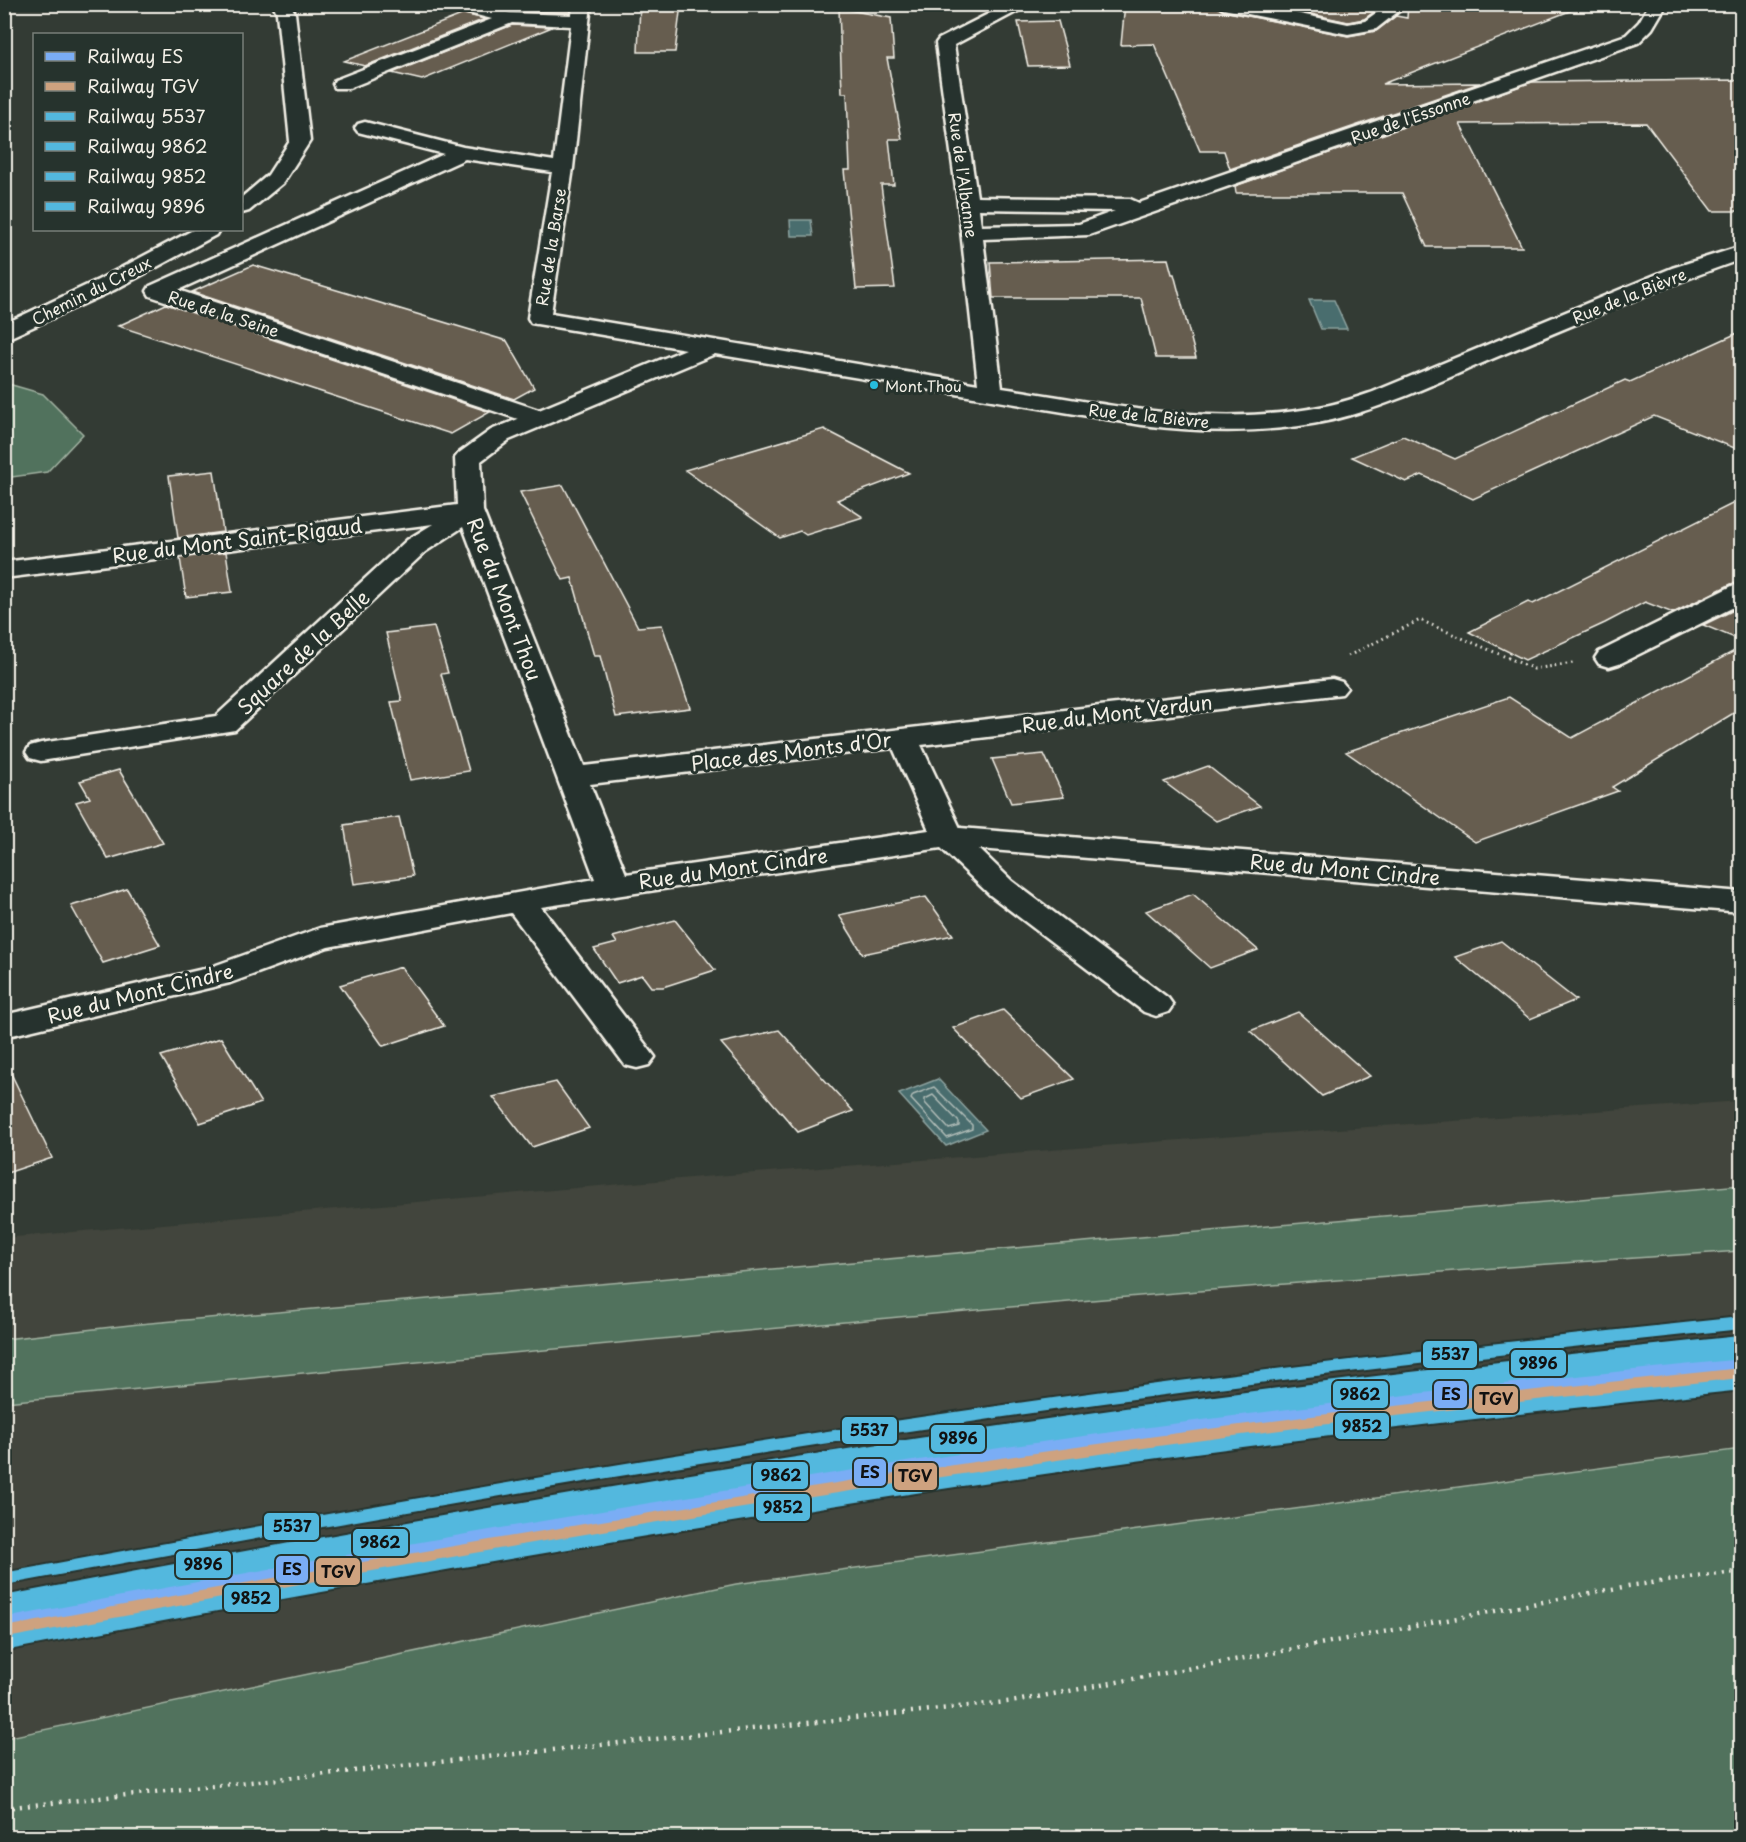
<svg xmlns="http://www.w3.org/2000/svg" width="1746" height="1842" font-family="'Playpen Sans',sans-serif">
<rect width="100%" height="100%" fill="#333b34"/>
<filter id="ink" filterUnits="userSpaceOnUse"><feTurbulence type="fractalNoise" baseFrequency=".0167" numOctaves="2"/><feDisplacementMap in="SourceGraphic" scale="12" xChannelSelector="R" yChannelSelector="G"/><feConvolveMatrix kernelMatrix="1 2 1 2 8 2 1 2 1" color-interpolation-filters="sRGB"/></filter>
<g filter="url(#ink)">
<path fill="#42453c" d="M1741,1101V1520L5,1765L4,1238L702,1177L1193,1139Z"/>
<path fill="#51725d" stroke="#a2b2a2" stroke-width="1.5" d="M5,383L43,394L83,434L47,472L5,478Z
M1741,1185V1251C1161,1288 583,1346 5,1402V1339L139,1324Z
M1741,1449V1837H5V1738L736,1584Z"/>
<path fill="#496d6e" stroke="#8da29f" stroke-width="1.5" d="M790,220H811L813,236H791Z
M1309,300H1334L1347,329H1321Z
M938,1079L986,1130L946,1146L899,1094Z"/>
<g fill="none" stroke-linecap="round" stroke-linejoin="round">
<path stroke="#b0bcb7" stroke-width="1.5" d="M934,1087L972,1125V1129L947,1138L911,1099L913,1095Z
M933,1095L959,1122V1126L949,1129L925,1103V1099Z"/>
</g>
<path fill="#665d50" stroke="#f4f1e8" stroke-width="1.5" d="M490,4H571L570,13L510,11Z
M640,4H681L675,52H638Z
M1125,4H1213L1223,11L1348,36L1376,31L1396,16L1407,18L1408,4H1579L1580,7L1382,84L1480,83L1230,169L1224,151H1200L1154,44L1121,45Z
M1265,4H1336L1374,12L1364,19L1348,22Z
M839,8L891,18L894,58H887L902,139H889L894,185H881L895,288L856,289L844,170H850L847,93H842Z
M464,14L485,19L365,66L344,61Z
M1058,21L1070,65L1028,66L1018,22Z
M512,25L552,27L422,80L392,73Z
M1742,80V211H1712L1646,123L1460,124L1522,247H1427L1402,193H1236L1235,186L1532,82Z
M1168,259L1172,274H1174L1196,358H1156L1141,298H993L990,262Z
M253,265L507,341L534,388L514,399L192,292Z
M166,304L490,412L451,434L118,326Z
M1742,331V451L1654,416L1473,499L1422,475L1406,482L1352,457L1403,436L1455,459L1625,380L1630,382Z
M824,429L909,473L837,500L863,517L806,535L800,531L780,538L685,470Z
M214,471L223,532L178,538L169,476Z
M563,485L638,627L662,625L690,708L616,717L600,656H594L572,578L563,580L520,492Z
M1742,499V582L1731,584L1673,613L1645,602L1605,623L1525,660L1469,632L1528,602L1533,604Z
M226,552L232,592L186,597L180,558Z
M1742,606V641L1703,625Z
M434,627L448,673L441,674L469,771L410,780L391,702L402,701L386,633Z
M1742,647V708L1612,787L1618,791L1475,842L1346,752L1509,697L1572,738Z
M1044,754L1064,797L1011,803L992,759Z
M1208,766L1218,774L1260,806L1216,821L1164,782Z
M119,770L163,843L108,859L76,802L90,798L80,781Z
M399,817L413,876L354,884L344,825Z
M127,889L160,945L103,963L71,906Z
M1193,894L1258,950L1210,968L1146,911Z
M926,897L953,935L863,954L839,915Z
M675,920L715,970L663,987H651L642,975L617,983L594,949L617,943L613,937Z
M1501,941L1576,1000L1530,1019L1455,957Z
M401,967L444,1026L383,1046L340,985Z
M1003,1010L1074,1079L1021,1098L953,1028Z
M1298,1012L1370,1076L1322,1096L1250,1031Z
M779,1030L853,1111L798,1132L721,1043Z
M221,1038L261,1103L200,1123L161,1056Z
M4,1059L52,1158L4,1174Z
M556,1082L589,1128L532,1147L493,1097Z"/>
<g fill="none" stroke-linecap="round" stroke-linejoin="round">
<defs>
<path id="minor" d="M273,4H290L295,13L310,141L283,183L249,211L242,213V197L268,175L290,141L277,13Z
M447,4H478L510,13L572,15L573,4H591L573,168L551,313L978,384L958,203L936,43L939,39L1008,4H1031L954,45L977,197L1130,199L1139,203L1626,35L1639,22L1647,8L1645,4H1663L1665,7L1652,29L1638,43L1089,235L983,239L1002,388C1110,405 1216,429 1325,406C1341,403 1358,397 1373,392L1672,268L1742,246V259C1653,290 1567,328 1480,364C1432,385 1383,408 1332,420C1269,434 1205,433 1142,425L715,354L509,440L481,461L483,511L584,766L1332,679L1342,682L1347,688L1342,694L921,745L960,828L1742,892V912L979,849L1012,881L1168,998L1173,1005L1168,1012L1156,1016L1144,1012L990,895L941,848L541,907L655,1057L649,1065L637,1068L625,1065L511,913L328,947L230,983L4,1037V1015L208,968L320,928L595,879L463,527L425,552L235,730L41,761L30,758L26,752L30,746L41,743L216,716L407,540L433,524L4,578V562L457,505L455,458L459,453L491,430L518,419L150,296L147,291L150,286L444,154L358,132L355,128L358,124L365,122L463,147L554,161L571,26L512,23L349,88H335L333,84L335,80L492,19L449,8ZM465,159L552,172L528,318L531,323L686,349L539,410L178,290ZM979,209L1115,211L1079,224L981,226ZM893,748L929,830L626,874L590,784Z
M1215,4H1252L1348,24L1365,21L1380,10L1376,4H1395L1400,10L1376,29L1348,34L1223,9Z
M193,230H219L216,235L114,290L4,340V324L98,280Z
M1742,584V603L1619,664L1609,667L1599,664L1595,658L1599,652L1732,586Z"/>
</defs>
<use href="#minor" stroke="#f4f1e8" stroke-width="5"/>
<path stroke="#f4f1e8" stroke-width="3" stroke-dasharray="1.5 4" stroke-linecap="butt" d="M1348,656L1420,620L1534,669L1573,663"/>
<path stroke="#f4f1e8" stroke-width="4.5" stroke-dasharray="2 6" stroke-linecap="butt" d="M4,1808L1016,1701L1628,1586L1742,1571"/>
<use href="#minor" fill="#26332d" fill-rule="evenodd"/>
<defs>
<path id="rail-1" d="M4,1623C363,1555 722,1492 1084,1441C1303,1410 1522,1386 1742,1363"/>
<path id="rail-2" d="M6,1633C365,1566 724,1503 1085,1452C1303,1421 1523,1397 1742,1374"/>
<path id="rail-3" d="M4,1579C325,1519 647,1462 970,1416C1226,1378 1484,1350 1741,1323"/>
<path id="rail-4" d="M4,1612C363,1544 722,1481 1083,1430C1302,1399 1521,1375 1741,1353"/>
<path id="rail-5" d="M8,1644C366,1576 725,1513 1086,1462C1304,1431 1523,1407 1742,1384"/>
<path id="rail-6" d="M4,1602C362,1534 722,1471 1083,1420C1301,1389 1521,1365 1740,1342"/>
</defs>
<use href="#rail-1" stroke="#26332d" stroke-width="16"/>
<use href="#rail-2" stroke="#26332d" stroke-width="16"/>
<use href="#rail-3" stroke="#26332d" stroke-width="16"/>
<use href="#rail-4" stroke="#26332d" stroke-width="16"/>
<use href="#rail-5" stroke="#26332d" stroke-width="16"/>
<use href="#rail-6" stroke="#26332d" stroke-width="16"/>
<use href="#rail-1" stroke="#7aadf5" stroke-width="12"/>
<use href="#rail-2" stroke="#cea27f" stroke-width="12"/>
<use href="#rail-3" stroke="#53b8de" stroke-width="12"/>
<use href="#rail-4" stroke="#53b8de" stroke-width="12"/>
<use href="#rail-5" stroke="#53b8de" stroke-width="12"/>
<use href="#rail-6" stroke="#53b8de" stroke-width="12"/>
</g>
</g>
<circle fill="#26bcdd" stroke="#26332d" stroke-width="2" cx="874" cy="385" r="5"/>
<g text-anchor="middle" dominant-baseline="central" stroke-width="6" stroke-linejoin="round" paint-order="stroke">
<g font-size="15" fill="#f4f1e8" stroke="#26332d" text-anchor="start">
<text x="885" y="385">Mont Thou</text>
</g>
<g font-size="16" fill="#f4f1e8" stroke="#26332d">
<text transform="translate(1410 117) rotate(-19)">Rue de l'Essonne</text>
<text transform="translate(964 175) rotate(82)">Rue de l'Albanne</text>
<text transform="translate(550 247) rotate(-81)">Rue de la Barse</text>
<text transform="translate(91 290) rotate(-27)">Chemin du Creux</text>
<text transform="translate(1629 295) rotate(-22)">Rue de la Bièvre</text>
<text transform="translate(224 313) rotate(18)">Rue de la Seine</text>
<text transform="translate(1149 415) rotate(6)">Rue de la Bièvre</text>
</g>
<g font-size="20" fill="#f4f1e8" stroke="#26332d">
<text transform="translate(237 540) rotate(-7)">Rue du Mont Saint-Rigaud</text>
<text transform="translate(505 599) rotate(69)">Rue du Mont Thou</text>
<text transform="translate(303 652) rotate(-43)">Square de la Belle</text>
<text transform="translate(1117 713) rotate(-7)">Rue du Mont Verdun</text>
<text transform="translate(791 751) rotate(-7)">Place des Monts d'Or</text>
<text transform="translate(733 868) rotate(-8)">Rue du Mont Cindre</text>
<text transform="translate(1345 869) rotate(5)">Rue du Mont Cindre</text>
<text transform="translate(140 993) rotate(-14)">Rue du Mont Cindre</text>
</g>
</g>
<g stroke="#26332d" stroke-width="2">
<rect x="1422" y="1340" width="56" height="29" rx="6" fill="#53b8de"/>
<rect x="1510" y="1349" width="57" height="28" rx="6" fill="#53b8de"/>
<rect x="1433" y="1380" width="35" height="29" rx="6" fill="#7aadf5"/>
<rect x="1332" y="1380" width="57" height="29" rx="6" fill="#53b8de"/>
<rect x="1473" y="1385" width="46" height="29" rx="6" fill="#cea27f"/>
<rect x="1334" y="1412" width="56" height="28" rx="6" fill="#53b8de"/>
<rect x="841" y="1416" width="57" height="29" rx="6" fill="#53b8de"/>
<rect x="930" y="1424" width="56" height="29" rx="6" fill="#53b8de"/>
<rect x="853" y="1458" width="34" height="29" rx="6" fill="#7aadf5"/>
<rect x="752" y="1461" width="57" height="29" rx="6" fill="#53b8de"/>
<rect x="893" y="1462" width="45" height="29" rx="6" fill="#cea27f"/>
<rect x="755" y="1493" width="56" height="29" rx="6" fill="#53b8de"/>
<rect x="263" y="1512" width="57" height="29" rx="6" fill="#53b8de"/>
<rect x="352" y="1528" width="57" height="29" rx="6" fill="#53b8de"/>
<rect x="175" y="1550" width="57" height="29" rx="6" fill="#53b8de"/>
<rect x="275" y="1555" width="34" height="29" rx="6" fill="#7aadf5"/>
<rect x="315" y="1557" width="46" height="29" rx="6" fill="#cea27f"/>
<rect x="223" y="1584" width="57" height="29" rx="6" fill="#53b8de"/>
</g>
<g font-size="16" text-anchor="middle" font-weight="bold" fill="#111">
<text x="1450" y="1360">5537</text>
<text x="1538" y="1369">9896</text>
<text x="1451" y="1400">ES</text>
<text x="1360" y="1400">9862</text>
<text x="1496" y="1405">TGV</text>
<text x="1362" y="1432">9852</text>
<text x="869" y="1436">5537</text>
<text x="958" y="1444">9896</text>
<text x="870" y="1478">ES</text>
<text x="781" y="1481">9862</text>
<text x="915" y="1482">TGV</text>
<text x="783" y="1513">9852</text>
<text x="292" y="1532">5537</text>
<text x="380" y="1548">9862</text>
<text x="203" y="1570">9896</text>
<text x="292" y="1575">ES</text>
<text x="338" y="1578">TGV</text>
<text x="251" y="1604">9852</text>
</g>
<rect width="1746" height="1842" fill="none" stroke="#26332d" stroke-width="24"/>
<rect x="12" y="12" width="1722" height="1818" fill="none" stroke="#f4f1e8" stroke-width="2" filter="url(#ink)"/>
<rect x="33" y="33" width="210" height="198" fill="#26332d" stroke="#787f78" stroke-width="1.5"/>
<rect x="45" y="52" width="30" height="9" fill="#7aadf5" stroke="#787f78" stroke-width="1.5"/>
<text x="87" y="63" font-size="18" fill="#f4f1e8">Railway ES</text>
<rect x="45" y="82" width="30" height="9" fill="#cea27f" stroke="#787f78" stroke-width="1.5"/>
<text x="87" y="93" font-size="18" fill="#f4f1e8">Railway TGV</text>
<rect x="45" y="112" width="30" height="9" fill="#53b8de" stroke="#787f78" stroke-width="1.5"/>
<text x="87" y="123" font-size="18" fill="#f4f1e8">Railway 5537</text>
<rect x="45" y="142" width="30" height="9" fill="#53b8de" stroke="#787f78" stroke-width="1.5"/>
<text x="87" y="153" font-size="18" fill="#f4f1e8">Railway 9862</text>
<rect x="45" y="172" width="30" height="9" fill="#53b8de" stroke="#787f78" stroke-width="1.5"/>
<text x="87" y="183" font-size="18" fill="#f4f1e8">Railway 9852</text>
<rect x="45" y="202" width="30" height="9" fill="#53b8de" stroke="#787f78" stroke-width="1.5"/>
<text x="87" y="213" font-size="18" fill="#f4f1e8">Railway 9896</text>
</svg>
